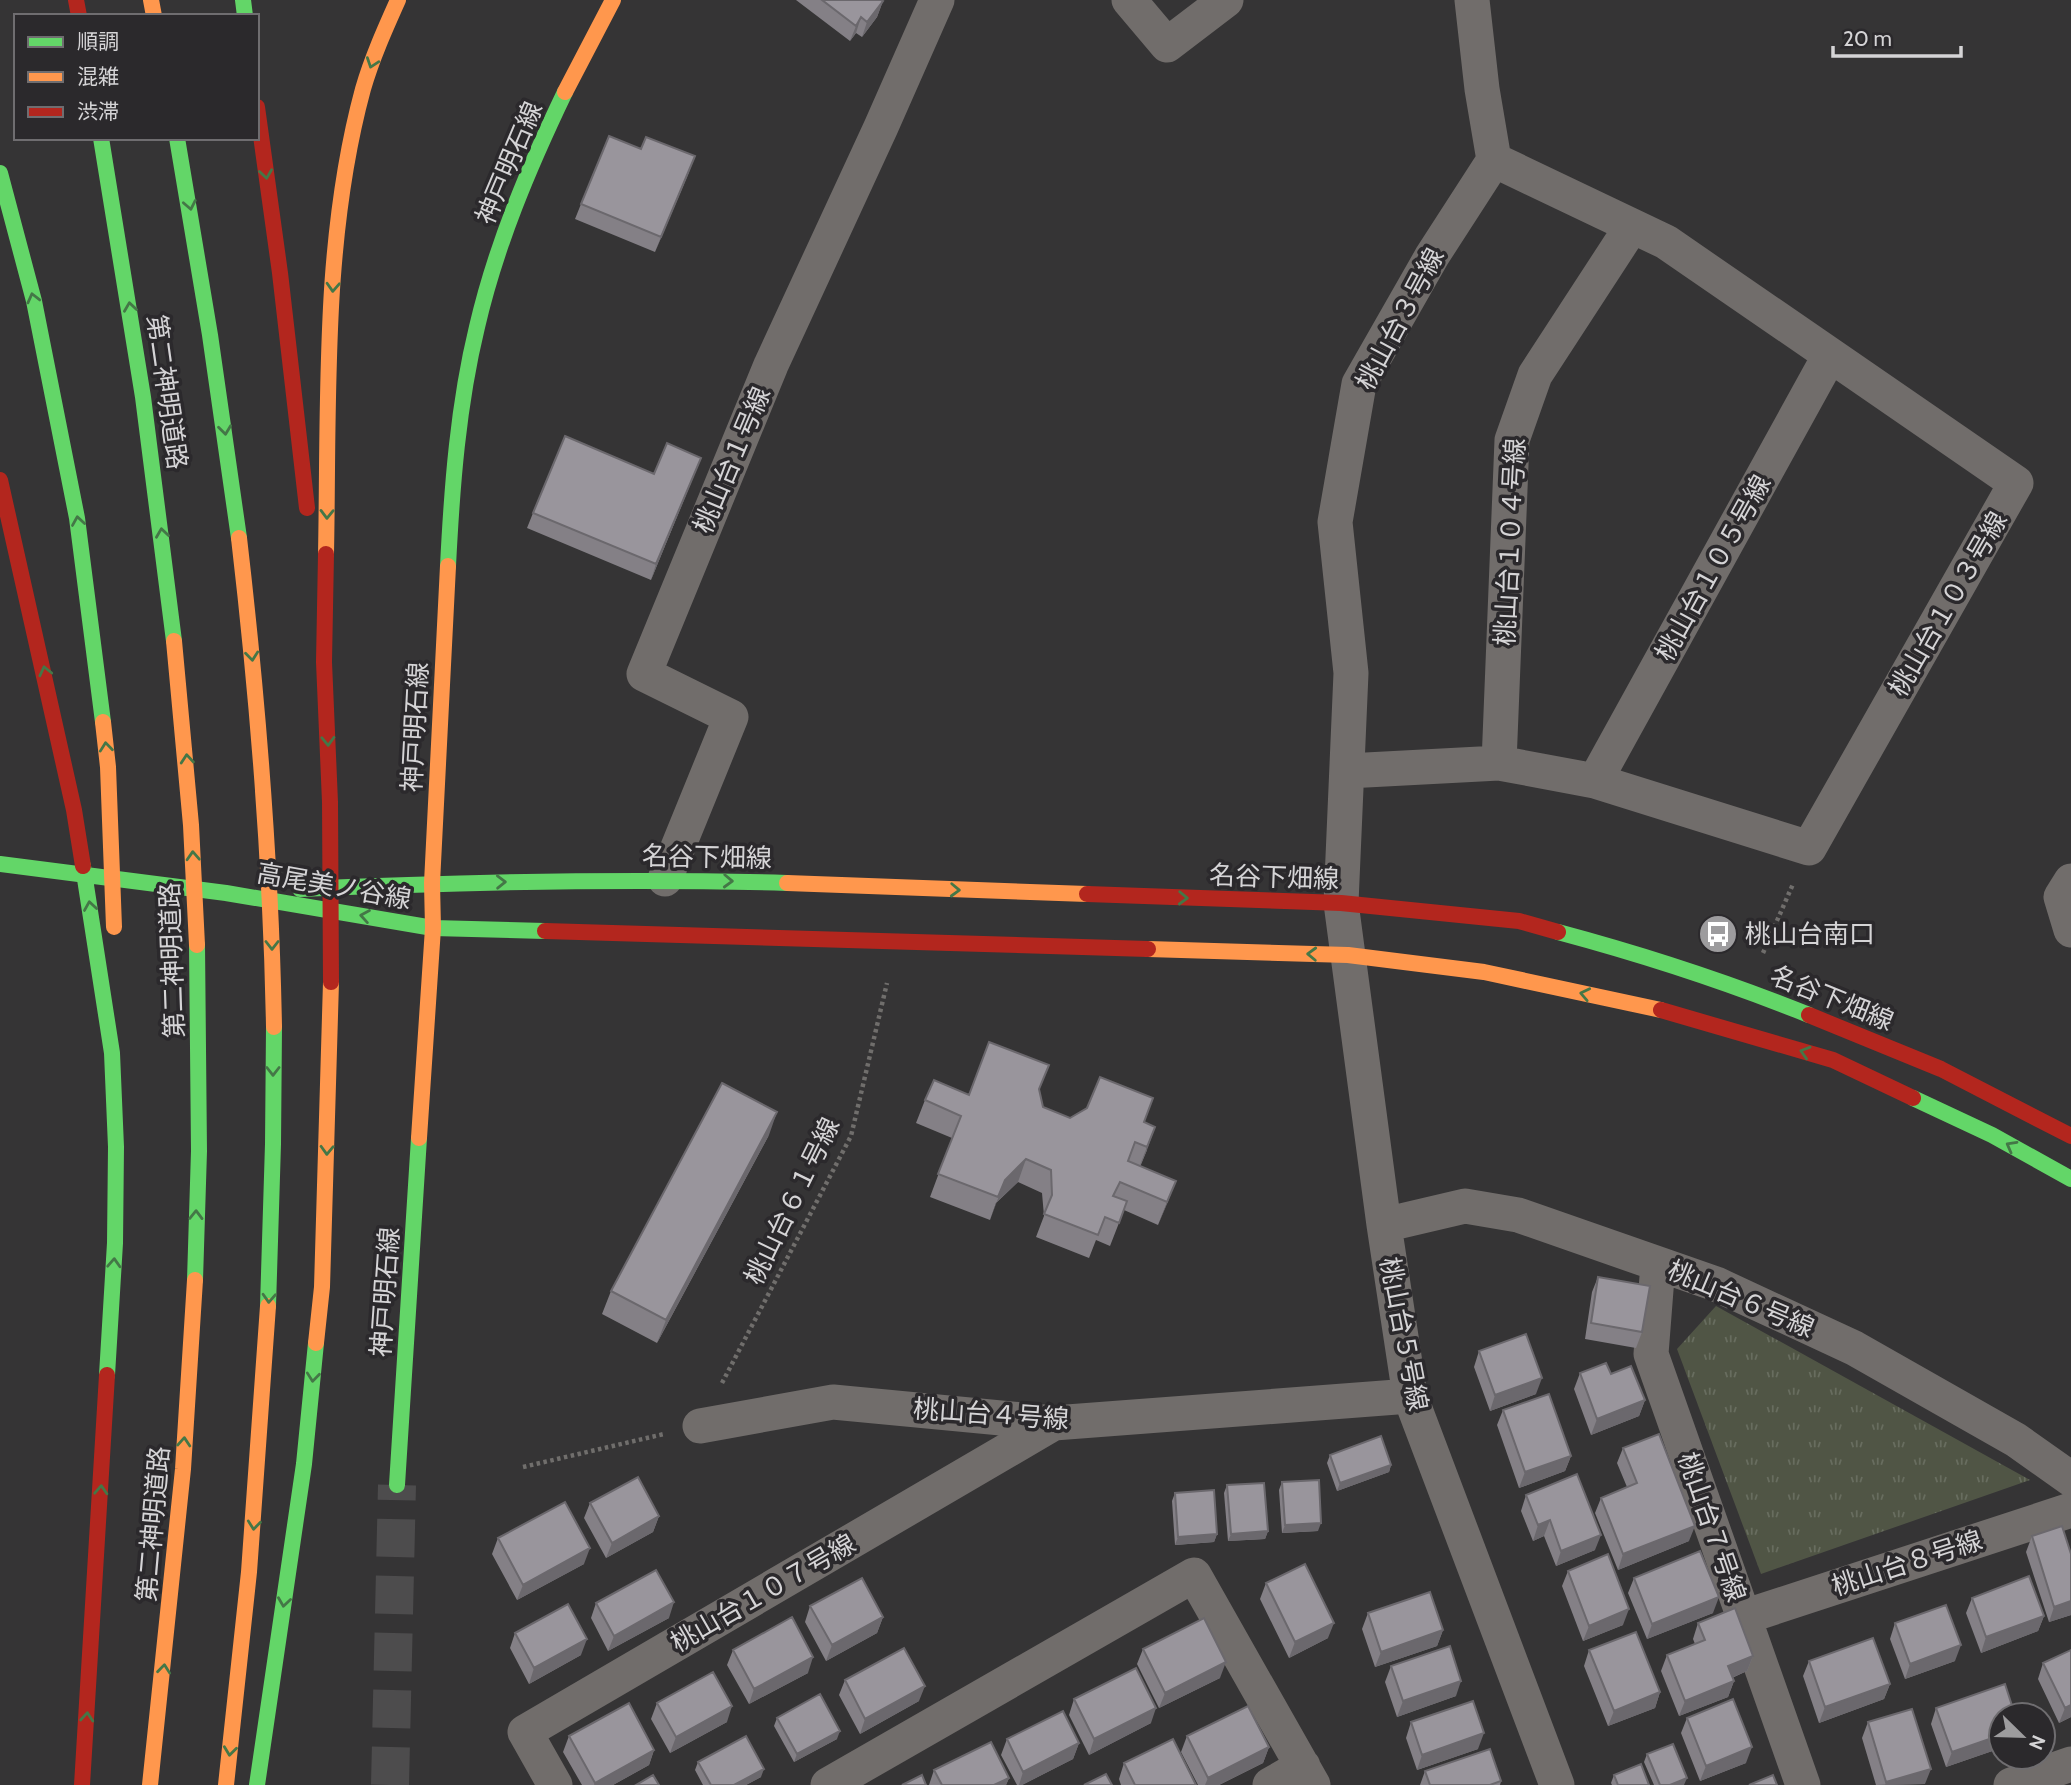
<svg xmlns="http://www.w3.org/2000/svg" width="2071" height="1785" font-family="Cabin,'Noto Sans JP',sans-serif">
<defs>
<pattern id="grass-tufts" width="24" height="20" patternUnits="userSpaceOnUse" patternTransform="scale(1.75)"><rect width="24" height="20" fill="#505545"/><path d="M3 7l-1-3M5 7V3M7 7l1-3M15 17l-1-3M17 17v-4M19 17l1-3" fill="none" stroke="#686d5f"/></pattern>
</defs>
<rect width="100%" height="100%" fill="#353435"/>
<path fill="url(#grass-tufts)" d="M1716,1306L2030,1480L1761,1574L1677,1349Z"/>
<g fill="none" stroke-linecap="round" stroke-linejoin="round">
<path stroke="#4d4c4d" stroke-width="38" stroke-dasharray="38 19" stroke-linecap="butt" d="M390,1785L397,1485"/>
<path stroke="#706e6c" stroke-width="4.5" stroke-dasharray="3.5 3.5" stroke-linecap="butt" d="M1763,953L1793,884
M722,1383L851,1136L887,983
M523,1467L664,1434"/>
<path stroke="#716d6b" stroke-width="35" d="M1129,0L1167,45L1226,0
M1472,0L1482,89L1494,160L1432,256L1359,384L1335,522L1351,673L1341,903L1384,1225L1410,1396L1557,1785
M1499,763L1512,440L1535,375L1632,226
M1347,771L1499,763L1595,781L1809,848L2016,483L1666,242L1494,160
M1595,781L1830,355
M665,879L731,717L644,674L771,365L881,127L937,0
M2071,881L2061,897L2071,930
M1384,1225L1465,1206L1518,1215L1716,1284L1854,1348L2016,1440L2071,1479
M1658,1264L1651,1354L1803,1785
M700,1426L833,1402L1054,1423L1410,1396
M1744,1617L2071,1510
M555,1785L525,1732L1054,1423
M828,1785L1194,1575L1313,1785
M1270,1785L1303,1766
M2011,1785L2071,1764"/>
<path stroke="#63d668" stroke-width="16" d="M243,0L245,16
M101,138L143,397L174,641
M177,138L210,335L239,538
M0,173L34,301L77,518L103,722
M448,566C452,486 458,405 477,327C496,245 529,167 565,92
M0,864L226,893L433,928L545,931
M83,866L112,1053L116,1147L115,1243L107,1375
M300,889C462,882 624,878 787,883
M1558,932C1644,955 1727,982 1809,1015
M1913,1098L1992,1135L2071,1179
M195,1280L199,1151L197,945
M268,1306L273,1144L274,1027
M397,1485L419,1138
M257,1785L304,1464L316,1343"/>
<path stroke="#ff974d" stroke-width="16" d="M151,0L154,16
M565,92L613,0
M239,538C258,701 271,863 274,1027
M326,554C329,400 322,240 363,89C372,58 385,29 398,0
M174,641L191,825L197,945
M103,722L108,767L114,927
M787,883L1087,894
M1148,949L1348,955L1484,972L1661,1010
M419,1138L433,928L432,883L448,566
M316,1343L322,1287L331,982
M150,1785L183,1469L195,1280
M226,1785L249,1572L268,1306"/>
<path stroke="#b3261e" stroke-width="16" d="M76,0L79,16
M257,107L280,273L307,508
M0,480L74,810L83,866
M326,554L324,662L330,802L331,982
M1087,894L1341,903L1519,921L1558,932
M545,931L1148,949
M1661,1010L1833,1060L1913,1098
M1809,1015L1941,1069L2071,1136
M82,1785L107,1375"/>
</g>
<path fill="#848086" d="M796,0H881L883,1L877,17L862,37L856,33L850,41Z
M689,172L655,252L575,219L581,204Z
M701,458L651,580L527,528L533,513L654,474Z
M1039,1091L1043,1107L1070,1118L1144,1122L1147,1150L1140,1167L1176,1181L1158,1225L1124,1210L1110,1246L1096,1240L1089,1258L1036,1237L1044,1216L1042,1193L1018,1182L996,1203L990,1220L930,1197L952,1138L916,1123L925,1100L969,1095Z
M769,1135L657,1343L602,1314L611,1291Z
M1598,1277L1642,1332L1636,1348L1585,1339L1592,1292Z
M1479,1351L1536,1394L1490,1411L1474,1367Z
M1580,1373L1611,1374L1645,1400L1639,1416L1591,1435L1574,1389Z
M1503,1410L1571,1456L1565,1471L1519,1488L1497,1425Z
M1623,1448L1689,1541L1618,1570L1595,1513L1601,1498L1627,1487L1617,1463Z
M1330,1455L1391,1465L1389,1472L1337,1491L1327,1463Z
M1282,1482L1318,1531L1282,1533L1279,1490Z
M1227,1485L1268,1531L1265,1539L1228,1541L1224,1493Z
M1175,1493L1217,1534L1214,1542L1175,1545L1172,1501Z
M1526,1495L1595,1550L1556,1566L1544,1536L1533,1541L1521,1511Z
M590,1503L659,1516L653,1532L606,1558L584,1518Z
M2032,1536L2071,1615L2049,1622L2026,1552Z
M498,1538L584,1564L517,1600L492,1554Z
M1568,1571L1623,1625L1583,1641L1562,1586Z
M1634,1578L1713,1613L1647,1639L1628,1593Z
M1266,1583L1328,1638L1289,1658L1260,1599Z
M1972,1598L2044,1616L2038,1631L1981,1653L1966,1613Z
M596,1603L669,1618L608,1651L591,1618Z
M810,1606L883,1617L877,1633L826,1661L805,1622Z
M1368,1613L1443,1630L1437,1646L1375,1667L1362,1629Z
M1698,1623L1753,1656L1747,1671L1732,1678L1734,1681L1728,1697L1679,1716L1661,1671L1667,1655L1695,1644L1693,1639Z
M1895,1623L1955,1661L1905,1679L1890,1639Z
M515,1633L581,1655L529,1684L510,1648Z
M1143,1649L1220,1678L1159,1708L1137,1664Z
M733,1650L808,1673L749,1704L727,1665Z
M1589,1650L1660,1692L1655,1708L1608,1726L1584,1666Z
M2071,1650V1717L2059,1723L2038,1679L2043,1663Z
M1809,1661L1890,1684L1884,1699L1819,1723L1803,1676Z
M1391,1666L1456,1696L1397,1717L1385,1682Z
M845,1680L919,1701L860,1734L839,1695Z
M1074,1699L1151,1723L1089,1755L1069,1715Z
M657,1703L727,1722L670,1753L651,1719Z
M1936,1708L2001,1715V1748L1946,1767L1931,1724Z
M777,1718L837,1739L794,1762L774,1726Z
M1687,1718L1746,1763L1700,1781L1681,1733Z
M1411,1722L1478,1749L1417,1770L1406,1738Z
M1868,1722L1925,1784L1876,1785L1862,1738Z
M569,1736L654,1750L649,1765L613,1785H582L563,1752Z
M1187,1736L1269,1747L1263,1763L1219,1785H1198L1181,1752Z
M1007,1739L1079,1743L1073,1759L1022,1785H1017L1001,1755Z
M1647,1754L1684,1785H1654L1644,1762Z
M698,1762L761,1777L746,1785H703L695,1770Z
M1124,1763L1196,1785H1121L1119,1779Z
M934,1770L1009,1778L1006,1785H929Z
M1425,1771L1501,1781L1500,1785H1420Z
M1614,1775L1649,1785H1612L1611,1783Z"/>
<path fill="#6b686d" d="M883,1L877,17L862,37L867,22Z
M861,17L856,33L850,41L856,26Z
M695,156L689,172L655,252L661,237Z
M701,458L695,473L651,580L656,564Z
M777,1112L769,1135L657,1343L666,1320Z
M1155,1127L1147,1150L1138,1170L1147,1147Z
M1026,1159L1018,1182L996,1203L990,1220L1005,1180Z
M1176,1181L1167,1204L1158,1225L1167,1202Z
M1542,1378L1536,1394L1490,1411L1495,1395Z
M1645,1400L1639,1416L1591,1435L1597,1419Z
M1571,1456L1565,1471L1519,1488L1525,1472Z
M1391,1465L1389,1472L1337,1491L1340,1483Z
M659,1516L653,1532L606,1558L612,1543Z
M1550,1520L1544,1536L1533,1541L1538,1525Z
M1321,1523L1318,1531L1282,1533L1285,1525Z
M1695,1526L1689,1541L1618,1570L1623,1554Z
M1268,1531L1265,1539L1228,1541L1231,1534Z
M1217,1534L1214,1542L1175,1545L1178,1537Z
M1601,1535L1595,1550L1556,1566L1561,1551Z
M590,1548L584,1564L517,1600L523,1585Z
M1719,1597L1713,1613L1647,1639L1652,1624Z
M2071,1601V1615L2049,1622L2054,1607Z
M674,1602L669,1618L608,1651L614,1636Z
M1629,1609L1623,1625L1583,1641L1589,1626Z
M2044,1616L2038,1631L1981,1653L1986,1637Z
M883,1617L877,1633L826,1661L832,1645Z
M1334,1623L1328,1638L1289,1658L1295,1642Z
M1443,1630L1437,1646L1375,1667L1381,1652Z
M587,1639L581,1655L529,1684L534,1668Z
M1961,1645L1955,1661L1905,1679L1910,1664Z
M1753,1656L1747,1671L1722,1682L1728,1666Z
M813,1657L808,1673L749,1704L754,1689Z
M1226,1662L1220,1678L1159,1708L1165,1693Z
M1461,1681L1456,1696L1397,1717L1403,1701Z
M1734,1681L1728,1697L1679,1716L1685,1701Z
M1890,1684L1884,1699L1819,1723L1825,1707Z
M925,1686L919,1701L860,1734L865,1719Z
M1660,1692L1655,1708L1608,1726L1614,1711Z
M2071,1705V1717L2059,1723L2065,1708Z
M732,1706L727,1722L670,1753L676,1737Z
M1156,1708L1151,1723L1089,1755L1094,1739Z
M840,1731L837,1739L794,1762L797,1754Z
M1484,1733L1478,1749L1417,1770L1422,1755Z
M2001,1735V1748L1946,1767L1952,1752Z
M1079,1743L1073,1759L1022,1785H1019L1023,1772Z
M1269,1747L1263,1763L1219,1785H1205L1208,1778Z
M1752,1747L1746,1763L1700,1781L1706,1766Z
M654,1750L649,1765L613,1785H594L595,1783Z
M764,1769L761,1777L746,1785H734Z
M1931,1769L1925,1784L1885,1785L1886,1782Z
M1009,1778L1006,1785H994Z
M1687,1778L1684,1785H1670Z"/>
<path fill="#99959c" stroke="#6b686d" stroke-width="2" d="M822,0H881L883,1L867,22L861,17L856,26Z
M609,136L641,149L646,137L695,156L661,237L581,204Z
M565,436L654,474L667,443L701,458L656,564L533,513Z
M989,1042L1049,1065L1039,1089L1043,1107L1070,1118L1087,1108L1100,1077L1153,1098L1144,1122L1155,1127L1147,1147L1135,1142L1128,1161L1176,1181L1167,1202L1120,1182L1113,1196L1127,1201L1119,1223L1105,1217L1098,1235L1044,1214L1052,1195L1051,1170L1026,1159L1005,1180L998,1197L938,1174L961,1116L925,1100L934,1080L969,1095Z
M722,1083L777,1112L666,1320L611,1291Z
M1598,1277L1650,1286L1642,1332L1591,1323Z
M1526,1334L1542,1378L1495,1395L1479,1351Z
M1606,1363L1611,1374L1631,1366L1645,1400L1597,1419L1580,1373Z
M1549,1394L1571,1456L1525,1472L1503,1410Z
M1659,1434L1695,1526L1623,1554L1601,1498L1637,1483L1623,1448Z
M1381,1436L1391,1465L1340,1483L1330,1455Z
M1577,1474L1601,1535L1561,1551L1550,1520L1538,1525L1526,1495Z
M638,1477L659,1516L612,1543L590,1503Z
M1319,1480L1321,1523L1285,1525L1282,1482Z
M1264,1483L1268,1531L1231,1534L1227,1485Z
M1214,1490L1217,1534L1178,1537L1175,1493Z
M565,1502L590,1548L523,1585L498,1538Z
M2062,1526L2071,1554V1601L2054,1607L2032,1536Z
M1700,1551L1719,1597L1652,1624L1634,1578Z
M1608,1554L1629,1609L1589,1626L1568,1571Z
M1305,1564L1334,1623L1295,1642L1266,1583Z
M656,1570L674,1602L614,1636L596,1603Z
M2029,1576L2044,1616L1986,1637L1972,1598Z
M862,1578L883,1617L832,1645L810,1606Z
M1430,1592L1443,1630L1381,1652L1368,1613Z
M568,1604L587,1639L534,1668L515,1633Z
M1946,1605L1961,1645L1910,1664L1895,1623Z
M1735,1608L1753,1656L1728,1666L1734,1681L1685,1701L1667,1655L1705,1640L1698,1623Z
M792,1617L813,1657L754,1689L733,1650Z
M1204,1618L1226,1662L1165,1693L1143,1649Z
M1636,1632L1660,1692L1614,1711L1589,1650Z
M1873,1638L1890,1684L1825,1707L1809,1661Z
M1450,1646L1461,1681L1403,1701L1391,1666Z
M904,1648L925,1686L865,1719L845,1680Z
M2071,1650V1705L2065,1708L2043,1663Z
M1136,1668L1156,1708L1094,1739L1074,1699Z
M713,1672L732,1706L676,1737L657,1703Z
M2005,1684L2015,1715H2001V1735L1952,1752L1936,1708Z
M820,1694L840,1731L797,1754L777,1718Z
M1733,1699L1752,1747L1706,1766L1687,1718Z
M1473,1701L1484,1733L1422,1755L1411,1722Z
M629,1703L654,1750L595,1783L569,1736Z
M1248,1706L1269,1747L1208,1778L1187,1736Z
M1912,1709L1931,1769L1886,1782L1868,1722Z
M1063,1711L1079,1743L1023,1772L1007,1739Z
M746,1736L764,1769L734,1785H711L698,1762Z
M1173,1739L1196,1785H1135L1124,1763Z
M991,1742L1009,1778L994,1785H942L934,1770Z
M1673,1744L1687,1778L1670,1785H1660L1647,1754Z
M1490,1749L1501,1781L1490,1785H1430L1425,1771Z
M1641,1764L1649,1785H1618L1614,1775Z
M1106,1774L1112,1785H1084Z
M653,1775L659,1785H636Z
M922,1775L926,1785H902Z
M1773,1775L1777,1785H1749Z"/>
<defs><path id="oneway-chevron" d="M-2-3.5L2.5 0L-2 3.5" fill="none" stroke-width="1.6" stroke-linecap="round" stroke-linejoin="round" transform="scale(1.75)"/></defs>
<g stroke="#447747">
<use href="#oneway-chevron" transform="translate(372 63) rotate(109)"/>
<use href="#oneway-chevron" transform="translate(266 174) rotate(82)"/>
<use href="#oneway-chevron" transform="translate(190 205) rotate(79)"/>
<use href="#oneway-chevron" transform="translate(333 287) rotate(93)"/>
<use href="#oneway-chevron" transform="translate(33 298) rotate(-104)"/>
<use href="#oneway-chevron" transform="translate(130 307) rotate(-98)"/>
<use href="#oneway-chevron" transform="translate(225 430) rotate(83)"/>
<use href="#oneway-chevron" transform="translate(327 514) rotate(91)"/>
<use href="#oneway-chevron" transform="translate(78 521) rotate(-99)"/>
<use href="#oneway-chevron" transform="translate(162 533) rotate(-98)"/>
<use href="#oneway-chevron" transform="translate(252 656) rotate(84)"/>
<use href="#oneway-chevron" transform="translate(45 671) rotate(-103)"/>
<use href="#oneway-chevron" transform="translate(328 741) rotate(88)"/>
<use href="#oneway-chevron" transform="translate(106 747) rotate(-96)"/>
<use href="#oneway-chevron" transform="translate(187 759) rotate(-95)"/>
<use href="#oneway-chevron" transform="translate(193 856) rotate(-93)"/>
<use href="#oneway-chevron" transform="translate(728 881) rotate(2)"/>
<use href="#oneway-chevron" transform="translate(501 882) rotate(-1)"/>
<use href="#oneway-chevron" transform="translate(955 890) rotate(2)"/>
<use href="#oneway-chevron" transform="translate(1183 898) rotate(2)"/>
<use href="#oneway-chevron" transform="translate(90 906) rotate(-99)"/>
<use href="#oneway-chevron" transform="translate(365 916) rotate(-170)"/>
<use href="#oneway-chevron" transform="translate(272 945) rotate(90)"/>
<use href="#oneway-chevron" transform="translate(1312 954) rotate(-178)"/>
<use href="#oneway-chevron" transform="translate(1585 994) rotate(-168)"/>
<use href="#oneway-chevron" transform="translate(1805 1052) rotate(-163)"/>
<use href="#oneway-chevron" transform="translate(273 1071) rotate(90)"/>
<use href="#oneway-chevron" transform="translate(2011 1146) rotate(-151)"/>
<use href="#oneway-chevron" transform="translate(327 1150) rotate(92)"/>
<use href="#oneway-chevron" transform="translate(196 1215) rotate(-89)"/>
<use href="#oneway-chevron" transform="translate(114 1263) rotate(-87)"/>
<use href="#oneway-chevron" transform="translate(269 1298) rotate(93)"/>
<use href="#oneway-chevron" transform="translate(313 1377) rotate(96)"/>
<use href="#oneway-chevron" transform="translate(184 1442) rotate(-86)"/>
<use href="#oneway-chevron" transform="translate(101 1490) rotate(-87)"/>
<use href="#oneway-chevron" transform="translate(254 1525) rotate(96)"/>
<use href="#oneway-chevron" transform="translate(284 1602) rotate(98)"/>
<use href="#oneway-chevron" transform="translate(164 1669) rotate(-84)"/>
<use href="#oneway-chevron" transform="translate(87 1717) rotate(-85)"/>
<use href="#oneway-chevron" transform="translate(230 1751) rotate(97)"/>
</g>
<defs>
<symbol id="bus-disc" viewBox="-11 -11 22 22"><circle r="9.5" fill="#9d9c9e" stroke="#2b292c"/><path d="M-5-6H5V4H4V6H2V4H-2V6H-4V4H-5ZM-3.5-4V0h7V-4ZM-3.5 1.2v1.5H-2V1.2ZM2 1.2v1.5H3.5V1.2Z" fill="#fff"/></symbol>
</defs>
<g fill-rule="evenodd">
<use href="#bus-disc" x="1696" y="912" width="44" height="44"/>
</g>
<g text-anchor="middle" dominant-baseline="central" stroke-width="7" stroke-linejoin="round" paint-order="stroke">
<g font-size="26" fill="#d5d4d6" stroke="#2b292c">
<text transform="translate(509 163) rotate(-67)">神戸明石線</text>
<text transform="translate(1400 319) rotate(-62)">桃山台３号線</text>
<text transform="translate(167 392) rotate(82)">第二神明道路</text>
<text transform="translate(732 460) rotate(-67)">桃山台１号線</text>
<text transform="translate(1510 542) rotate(-87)">桃山台１０４号線</text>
<text transform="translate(1713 568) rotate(-61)">桃山台１０５号線</text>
<text transform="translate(1948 604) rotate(-60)">桃山台１０３号線</text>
<text transform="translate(415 727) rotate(-87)">神戸明石線</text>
<text transform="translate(707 857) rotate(1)">名谷下畑線</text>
<text transform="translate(1274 877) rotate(2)">名谷下畑線</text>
<text transform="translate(334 886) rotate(10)">高尾美ノ谷線</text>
<text transform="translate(172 960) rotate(-92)">第二神明道路</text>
<text transform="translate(1832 998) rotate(22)">名谷下畑線</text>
<text transform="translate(792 1201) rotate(-64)">桃山台６１号線</text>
<text transform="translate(385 1292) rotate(-86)">神戸明石線</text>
<text transform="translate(1741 1299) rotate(23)">桃山台６号線</text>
<text transform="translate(1404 1334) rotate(79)">桃山台５号線</text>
<text transform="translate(991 1414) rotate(4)">桃山台４号線</text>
<text transform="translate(153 1524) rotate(-85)">第二神明道路</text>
<text transform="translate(1712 1527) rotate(71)">桃山台７号線</text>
<text transform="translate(1907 1563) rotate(-18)">桃山台８号線</text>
<text transform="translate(763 1593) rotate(-30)">桃山台１０７号線</text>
</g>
<g font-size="26" fill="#d5d4d6" stroke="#2b292c" text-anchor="start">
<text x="1745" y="934">桃山台南口</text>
</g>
</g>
<rect x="14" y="14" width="245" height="126" fill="#2b292c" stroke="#6f6d70" stroke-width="2"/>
<rect x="28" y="37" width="35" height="10" fill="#63d668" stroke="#6f6d70" stroke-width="2"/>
<text x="77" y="49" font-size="21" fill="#d5d4d6">順調</text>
<rect x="28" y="72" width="35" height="10" fill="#ff974d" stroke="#6f6d70" stroke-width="2"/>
<text x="77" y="84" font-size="21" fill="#d5d4d6">混雑</text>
<rect x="28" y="107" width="35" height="10" fill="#b3261e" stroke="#6f6d70" stroke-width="2"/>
<text x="77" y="119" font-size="21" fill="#d5d4d6">渋滞</text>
<g transform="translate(2022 1736) rotate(113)"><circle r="33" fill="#2b292c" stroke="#6f6d70" stroke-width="2"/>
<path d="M0-5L12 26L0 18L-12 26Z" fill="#9d9c9e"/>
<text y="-10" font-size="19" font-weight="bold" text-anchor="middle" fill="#d5d4d6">N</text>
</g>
<path d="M1833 46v10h128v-10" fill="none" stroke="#d5d4d6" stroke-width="3.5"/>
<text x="1843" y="46" font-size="21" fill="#d5d4d6" stroke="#2b292c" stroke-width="5" paint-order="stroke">20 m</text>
</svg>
